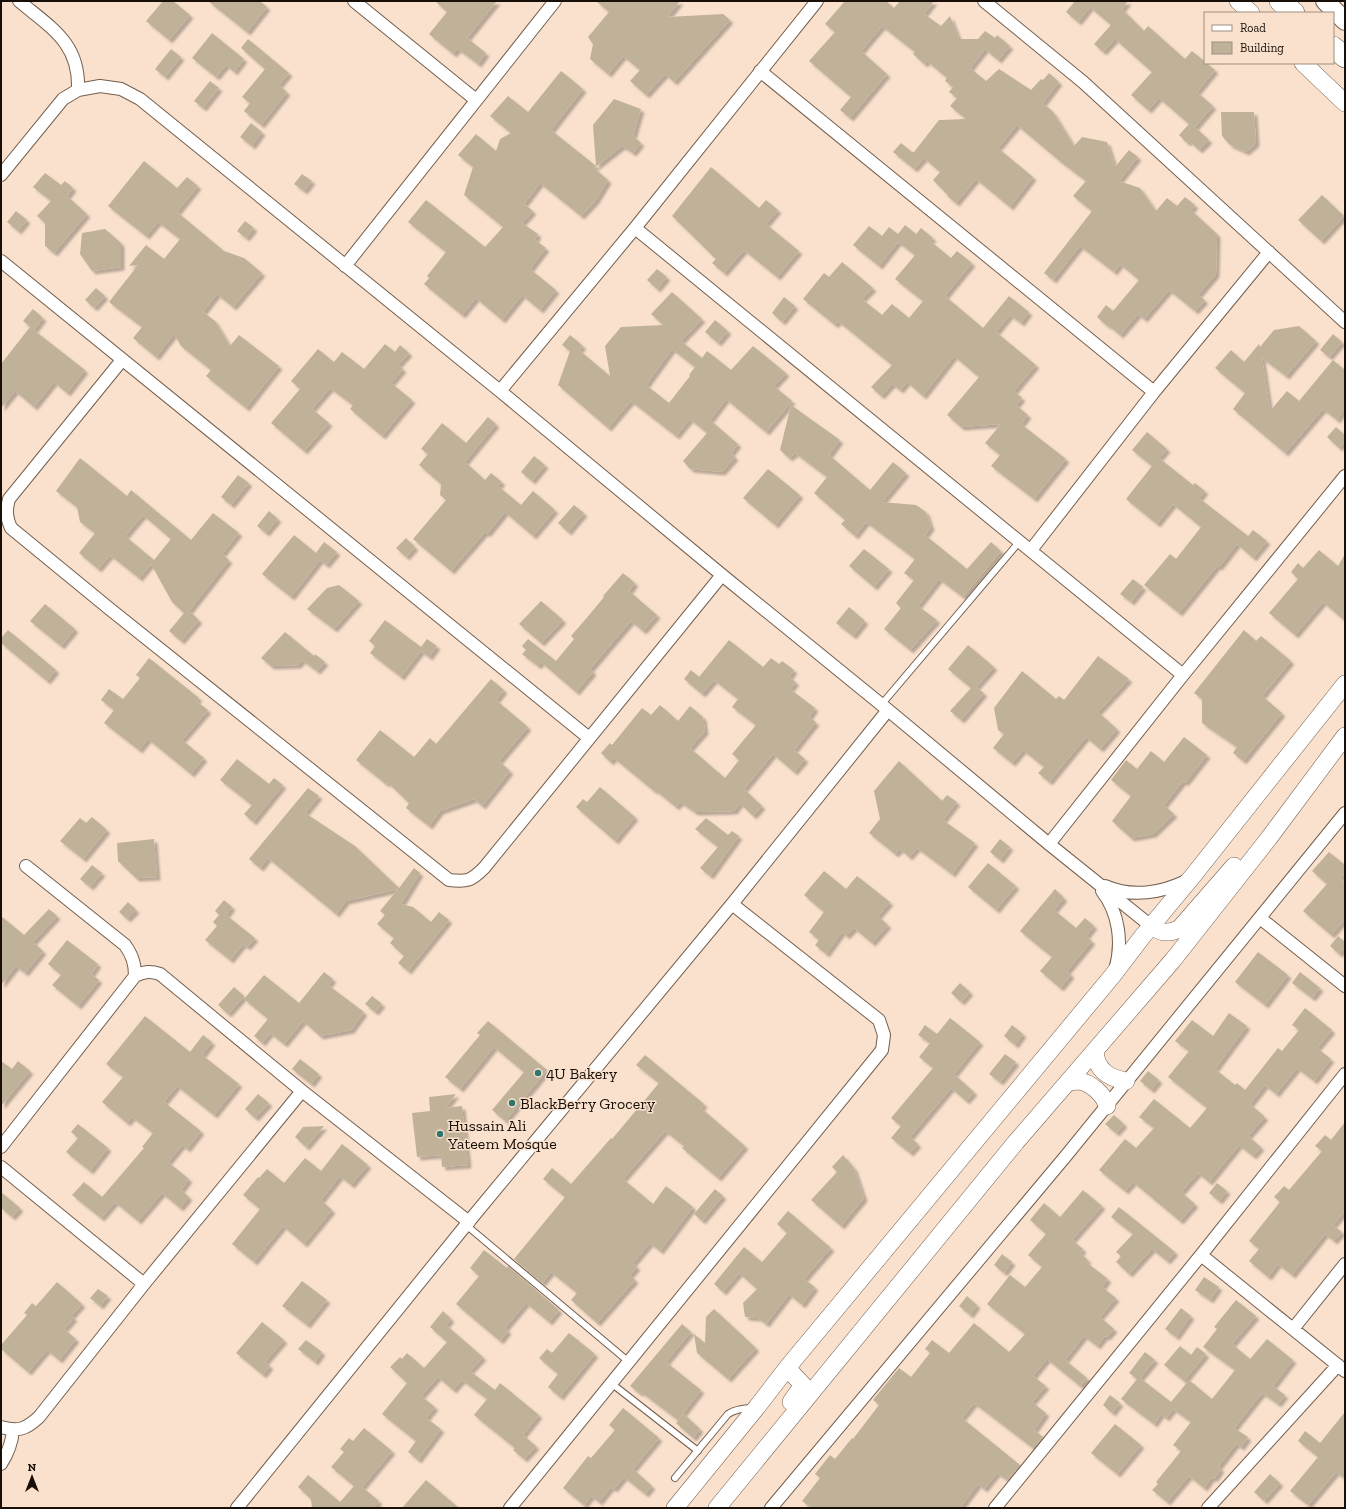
<svg xmlns="http://www.w3.org/2000/svg" width="1346" height="1509" font-family="'Zilla Slab',serif">
<defs>
<filter id="shadow"><feDropShadow dx="3.5" dy="3.5" stdDeviation="1" flood-color="#0004"/></filter>
</defs>
<rect width="100%" height="100%" fill="#fae1cd"/>
<path fill="#bfb299" fill-rule="evenodd" filter="url(#shadow)" d="M163,1H173L190,15L169,40L146,21Z
M208,1H260L267,7L247,32Z
M435,1H497L467,38L486,53L478,64L458,49L453,54L429,34L447,12Z
M596,1H680L667,17L723,14L730,20L674,82L665,74L646,95L630,81L640,70L623,56L608,74L590,59L593,44L588,37L609,12Z
M845,1H886L894,8L900,1H934L924,14L941,26L950,16L959,39H978L985,31L995,38L997,35L1010,46L998,60L985,49L970,68L986,81L999,69L1031,90L1041,79L1043,80L1049,73L1059,82L1043,103L1053,112L1074,146L1082,137L1107,142L1115,167L1129,150L1138,157L1119,181L1140,188L1156,211L1167,198L1177,206L1185,197L1195,205L1191,210L1217,234L1216,274L1198,295L1205,300L1195,311L1169,290L1144,319L1138,314L1120,335L1108,325L1107,326L1097,317L1106,305L1113,311L1139,280L1120,264L1114,272L1080,246L1053,280L1044,273L1092,211L1073,196L1086,181L1061,162L1017,125L998,148L1033,177L1010,207L976,179L956,203L947,196L948,195L933,180L940,172L924,158L914,169L893,152L901,143L912,152H914L939,120L966,119L950,106L957,98L949,92L953,87L945,81L947,78L927,61L924,64L913,54L915,52L882,26L861,51L887,74L850,118L840,110L851,97L809,61L835,32L825,24Z
M1075,1H1128L1122,9L1144,31L1148,26L1185,59L1192,51L1215,70L1197,92L1213,106L1195,127L1209,140L1199,150L1189,141L1187,143L1179,135L1189,124L1159,98L1148,110L1131,95L1152,72L1115,39L1103,52L1094,44L1111,25L1090,7L1078,22L1066,12Z
M212,33L244,59L234,72L226,65L216,77L192,58Z
M248,39L289,73L279,85L287,92L261,125L244,111L250,103L242,97L265,69L241,48Z
M171,49L181,57L165,77L155,69Z
M561,71L583,89L551,130L596,166L593,125L614,99L641,109L633,136L641,143L633,153L622,146L594,168L608,180L596,200L581,216L540,183L524,204L533,211L522,223L538,234L535,240L546,248L530,269L556,290L540,310L522,295L502,320L476,298L462,315L424,284L429,278L427,276L446,252L408,222L426,200L485,247L503,227L464,195L473,167L458,155L476,134L496,151L500,139L511,133L490,116L508,96L528,112Z
M210,81L219,88L203,108L194,101Z
M1221,112H1254L1256,143L1246,152L1230,145L1222,136Z
M251,123L262,132L252,146L240,137Z
M144,161L177,188L187,177L198,186L177,212L224,251L244,258L262,273L233,307L217,294L203,312L215,321L230,346L239,335L279,366L246,408L206,376L211,370L181,346L174,334L156,357L133,338L142,327L109,302L138,265L129,266L146,245L164,259L180,239L158,222L146,236L108,206Z
M711,167L759,208L766,200L778,210L766,224L799,251L777,277L744,250L724,273L712,263L716,259L672,216Z
M45,173L61,185L65,181L73,188L67,196L87,214L54,253L45,246V223L37,216L51,201L33,187Z
M302,174L312,181L304,191L294,184Z
M1322,195L1344,216L1321,241L1298,220Z
M16,211L27,220L18,231L7,222Z
M245,221L254,228L246,238L237,231Z
M905,225L916,234L921,228L933,238L930,241L951,258L957,251L972,263L945,296L983,328L1009,296L1029,312L1021,323L1010,315L996,332L1036,365L1014,391L1022,398L1016,405L1028,415L1021,424L1066,459L1034,499L991,466L1000,455L985,443L1001,424L961,427L947,415L979,377L954,356L923,396L907,382L900,390L892,384L881,396L871,387L892,365L838,321L835,325L803,299L824,273L829,277L842,262L873,288L862,299L882,315L892,304L909,318L923,301L895,279L915,255L898,242L879,266L853,245L869,226L882,236L889,227L898,234Z
M105,229L121,243V267L92,271L80,254L82,233Z
M657,269L667,277L657,289L647,280Z
M96,288L105,296L94,308L85,300Z
M672,292L702,319L681,341L702,358L707,351L731,370L753,346L786,373L774,386L792,401L766,432L726,399L710,420L738,444L731,453L735,457L722,472L690,469L683,461L707,433L690,419L676,436L631,401L608,428L558,385L570,351L562,345L570,335L583,346L579,350L610,376L605,346L621,327L663,325L651,314ZM672,349L695,367L689,375L690,376L669,403L646,385Z
M784,297L795,306L782,322L772,313Z
M33,309L43,318L34,330L23,321Z
M715,320L728,331L718,343L705,332Z
M1299,326L1316,341L1286,376L1262,358L1270,411L1287,391L1299,401L1333,360L1345,370V408L1337,420L1323,409L1285,453L1233,409L1245,393L1215,368L1231,350L1244,362L1259,344L1260,347L1274,330Z
M30,327L85,370L67,393L54,382L34,407L15,391L1,408V364Z
M1333,334L1342,342L1329,357L1320,350Z
M385,344L395,352L400,345L409,353L398,365L403,369L391,383L412,400L382,436L350,409L353,405L330,388L312,409L329,423L304,451L271,423L300,389L291,381L318,349L334,362L342,352L364,369Z
M791,405L840,440L829,455L870,490L893,462L906,473L882,502L916,505L926,512L931,527L925,535L967,569L991,542L1001,551L963,597L939,579L918,606L937,620L910,650L884,629L901,608L896,603L914,580L904,573L915,559L866,522L855,536L841,524L845,520L814,493L827,477L795,453L789,458L780,450Z
M488,417L496,424L465,462L485,480L491,473L502,482L498,486L521,505L533,491L555,510L533,536L505,512L487,534L485,532L451,571L413,539L446,500L440,495L441,484L419,465L428,454L421,449L442,423L466,443Z
M1336,427L1345,435V441L1339,448L1327,437Z
M1147,432L1167,449L1159,458L1193,485L1195,483L1205,491L1199,498L1248,536L1253,530L1267,541L1253,558L1237,544L1219,567L1217,566L1179,613L1144,585L1170,554L1176,559L1201,527L1173,504L1157,524L1126,499L1152,466L1132,450Z
M534,456L545,465L532,481L521,472Z
M80,458L127,496L131,490L191,540L213,513L239,533L222,554L229,560L189,611L199,620L181,641L169,631L184,613L172,602L151,564L139,578L110,555L98,569L79,553L95,533L80,522L77,507L56,491ZM143,515L171,539L154,560L125,536Z
M768,469L800,495L775,525L743,498Z
M238,475L249,483L231,505L221,497Z
M574,505L584,513L568,532L558,523Z
M269,511L278,519L266,533L257,526Z
M294,535L316,553L324,542L337,552L326,565L320,560L291,597L262,574Z
M406,538L415,547L406,557L396,548Z
M864,549L889,569L874,587L849,566Z
M1319,550L1338,566L1345,554V621L1323,602L1295,635L1269,613L1298,579L1291,572L1298,563L1303,568Z
M623,573L635,583L629,591L657,615L643,631L631,621L590,669L593,672L576,692L541,662L538,666L522,654L526,650L522,646L528,639L556,661L574,639L571,636L590,614L604,597L603,596Z
M1133,579L1143,587L1131,602L1120,594Z
M339,585L359,601L334,629L307,609L327,588Z
M541,601L563,620L541,643L519,624Z
M45,604L75,629L61,646L30,621Z
M849,607L865,621L853,636L836,623Z
M385,620L421,647L427,639L437,646L429,657L421,651L401,677L370,653L375,646L369,641Z
M8,630L56,670L47,681L1,643V638Z
M1244,630L1256,641L1261,636L1291,661L1262,696L1282,713L1243,761L1233,753L1237,747L1202,723V699L1194,693Z
M285,632L314,656L315,654L325,662L317,671L302,660L298,665L271,666L261,658Z
M729,640L763,667L771,658L779,664L782,661L794,670L789,677L796,682L790,689L815,708L809,717L816,722L794,750L805,759L794,772L773,754L744,789L762,806L753,816L740,803L734,811L695,812L680,802L676,807L655,790L654,791L614,758L610,762L601,753L610,743L612,745L642,708L651,715L660,705L678,721L690,706L703,717L705,731L690,748L725,778L739,760L732,754L756,725L732,707L738,699L714,680L702,694L684,679L691,670L699,677Z
M968,645L994,667L976,687L984,693L961,720L950,711L971,688L948,669Z
M1098,656L1129,679L1098,712L1117,729L1100,749L1086,737L1049,782L1038,773L1044,767L1023,750L1012,763L993,748L1004,734L998,730L994,708L1022,671L1056,699L1059,696L1064,700Z
M149,658L199,698L196,701L208,710L182,740L204,758L191,774L148,739L139,750L104,723L114,710L101,700L109,689L123,699L140,678L136,675Z
M491,679L504,690L496,700L528,727L499,761L510,771L482,806L474,799L440,811L429,826L406,808L409,803L387,782L386,784L356,760L380,730L414,757L430,738L436,744Z
M1184,737L1207,755L1185,783L1183,781L1164,805L1174,814L1153,834L1131,838L1112,821L1131,796L1111,780L1126,760L1137,769L1151,751L1164,762Z
M237,759L269,784L274,778L283,785L253,822L244,814L252,805L220,780Z
M899,761L942,801L947,795L957,802L943,820L975,843L952,874L917,848L909,857L900,849L895,854L869,833L880,819L874,791Z
M600,787L635,817L615,841L576,807L583,799L587,802Z
M308,788L319,796L305,813L355,846L399,888L414,868L420,873L401,904L413,907L431,922L439,912L449,920L408,971L398,963L404,956L390,943L394,938L377,924L385,915L380,911L398,889L346,901L336,914L268,858L260,868L249,859Z
M92,817L107,830L83,859L60,841L80,818L86,823Z
M706,818L728,835L732,831L739,836L710,876L700,868L718,847L695,829Z
M154,839L157,877L136,878L118,861L117,843Z
M1000,839L1010,847L1000,860L990,852Z
M1329,852L1345,865V872L1340,878L1345,883V919L1331,935L1303,911L1327,884L1312,871Z
M988,863L1016,886L996,910L968,887Z
M92,865L102,873L90,887L80,879Z
M824,871L846,889L857,876L890,902L878,916L888,925L872,943L854,928L846,936L842,932L826,954L815,945L819,940L809,932L824,912L804,895Z
M1055,889L1064,898L1054,910L1076,928L1085,918L1094,926L1086,936L1092,941L1067,971L1071,975L1060,988L1040,971L1052,957L1020,931Z
M224,900L232,907L226,915L255,938L247,947L243,944L230,960L205,940L217,926L213,922L219,915L215,911Z
M128,902L136,910L127,919L119,912Z
M49,909L57,916L33,942L43,951L25,973L16,966L1,985V916L24,935Z
M1338,936L1345,942V948L1339,954L1330,946Z
M67,940L98,964L91,974L99,980L78,1006L52,985L61,975L48,964Z
M1258,952L1288,975L1265,1005L1235,982Z
M324,972L333,979L328,985L364,1012L351,1030L320,1036L303,1021L284,1044L270,1033L262,1043L254,1036L268,1019L244,999L264,975L299,1003Z
M1300,972L1320,988L1312,998L1292,983Z
M960,983L970,992L961,1002L951,993Z
M234,987L244,996L228,1014L218,1005Z
M372,996L382,1004L375,1012L365,1004Z
M1305,1008L1332,1030L1317,1048L1331,1059L1314,1081L1297,1068L1276,1094L1265,1085L1250,1104L1265,1117L1248,1136L1261,1147L1253,1156L1239,1145L1209,1182L1198,1173L1181,1192L1195,1204L1180,1221L1133,1182L1125,1191L1099,1170L1125,1139L1136,1148L1154,1128L1139,1117L1154,1099L1190,1128L1207,1108L1168,1077L1189,1051L1175,1041L1192,1020L1213,1036L1229,1013L1247,1026L1215,1069L1235,1085L1237,1083L1245,1090L1278,1048L1282,1051L1299,1030L1292,1025Z
M145,1016L190,1052L203,1035L212,1042L202,1055L239,1084L214,1115L177,1086L164,1102L201,1131L187,1149L182,1145L168,1162L189,1179L181,1190L189,1197L180,1208L162,1193L138,1221L115,1202L101,1218L72,1195L84,1182L102,1197L144,1148L142,1147L153,1133L132,1117L127,1123L102,1102L123,1077L106,1064Z
M950,1018L980,1042L954,1074L974,1092L966,1101L951,1088L910,1137L918,1144L910,1153L891,1138L901,1126L891,1118L933,1068L919,1057L930,1043L918,1035L925,1025L937,1034Z
M488,1021L547,1070L505,1121L492,1110L524,1072L494,1047L460,1089L445,1077L480,1035L477,1033Z
M1012,1025L1023,1034L1015,1045L1004,1036Z
M1005,1054L1016,1062L1000,1082L989,1074Z
M645,1055L704,1104L701,1108L745,1146L718,1178L682,1148L684,1146L665,1131L623,1179L653,1204L666,1186L693,1207L660,1251L650,1243L633,1263L637,1267L630,1275L635,1280L597,1323L571,1300L577,1293L551,1272L542,1283L514,1259L565,1197L543,1179L552,1168L571,1184L611,1138L612,1139L659,1083L636,1065Z
M300,1059L319,1074L311,1084L292,1069Z
M1,1061L12,1069L18,1061L30,1071L1,1106Z
M1148,1071L1159,1080L1151,1090L1140,1081Z
M258,1094L269,1103L255,1118L245,1109Z
M456,1094L445,1108L462,1106L468,1165L442,1167L441,1155L417,1157L412,1113L430,1111L429,1097Z
M1114,1115L1124,1124L1116,1133L1105,1124Z
M1345,1122V1211L1333,1225L1342,1232L1334,1241L1325,1234L1292,1275L1278,1264L1268,1277L1249,1261L1259,1249L1249,1241L1280,1202L1274,1197L1284,1186L1289,1190L1322,1151L1315,1146L1325,1135L1331,1140Z
M78,1124L108,1148L90,1171L66,1152L78,1138L71,1132Z
M324,1126L306,1147L295,1137L303,1127Z
M342,1144L368,1165L351,1185L340,1176L321,1200L332,1210L304,1244L283,1226L254,1262L232,1244L260,1209L243,1195L258,1177L259,1178L267,1169L284,1183L305,1158L321,1171Z
M843,1155L854,1168L864,1198L841,1226L811,1200L837,1172L832,1167Z
M1217,1183L1227,1191L1219,1201L1209,1193Z
M715,1189L723,1196L702,1221L694,1214Z
M1083,1190L1102,1206L1072,1240L1083,1249L1080,1253L1088,1260L1086,1262L1108,1279L1102,1287L1116,1298L1100,1317L1114,1329L1107,1337L1105,1336L1097,1346L1084,1336L1065,1360L1087,1378L1080,1386L1047,1359L1033,1376L1046,1386L1032,1402L1046,1413L1034,1430L1043,1437L1033,1448L974,1403L962,1418L1020,1465L1007,1480L997,1473L984,1489L978,1484L960,1508H811L802,1501L820,1478L815,1474L830,1455L835,1459L852,1438L853,1439L879,1405L873,1400L899,1368L911,1377L930,1353L925,1349L932,1340L949,1353L974,1323L1009,1352L1025,1334L987,1304L1010,1275L1025,1287L1042,1267L1028,1255L1046,1234L1030,1220L1044,1203L1060,1217Z
M1,1192L20,1208L12,1217L1,1208Z
M1119,1207L1175,1252L1167,1261L1152,1249L1129,1274L1116,1262L1121,1256L1116,1252L1133,1234L1111,1217Z
M788,1211L831,1248L804,1279L815,1287L802,1305L789,1294L766,1324L758,1318L745,1317L743,1303L757,1289L739,1273L723,1292L714,1284L744,1247L762,1262L787,1233L777,1224Z
M484,1250L507,1268L508,1266L559,1310L549,1322L526,1303L505,1328L508,1331L500,1341L456,1304L479,1276L470,1268Z
M1002,1254L1012,1262L1004,1273L994,1265Z
M1204,1277L1219,1287L1210,1300L1195,1290Z
M302,1281L327,1300L307,1325L282,1306Z
M57,1282L82,1304L71,1316L74,1318L64,1329L76,1339L59,1360L47,1350L28,1372L1,1349V1345L27,1315L24,1313L32,1303L36,1306Z
M98,1289L108,1296L100,1306L90,1298Z
M967,1296L977,1305L970,1315L959,1306Z
M1236,1300L1256,1316L1232,1344L1250,1359L1267,1339L1293,1360L1273,1386L1285,1395L1278,1404L1262,1393L1234,1428L1248,1437L1241,1447L1236,1444L1218,1467L1221,1469L1214,1479L1212,1477L1204,1488L1189,1476L1167,1502L1152,1490L1158,1484L1156,1482L1181,1451L1173,1445L1191,1422L1173,1409L1166,1418L1161,1414L1154,1424L1121,1399L1137,1379L1129,1373L1145,1352L1155,1360L1140,1378L1171,1402L1189,1380L1212,1399L1235,1370L1203,1347L1217,1329L1214,1327Z
M1181,1308L1191,1316L1176,1337L1165,1329Z
M714,1309L756,1348L728,1379L697,1353L694,1334L705,1343L706,1317Z
M443,1311L451,1319L446,1325L483,1357L470,1371L495,1390L500,1383L539,1415L523,1435L536,1446L524,1459L513,1450L515,1448L474,1415L487,1399L462,1380L453,1390L438,1377L421,1396L435,1407L426,1418L441,1429L418,1460L408,1452L416,1441L382,1414L407,1383L390,1367L400,1357L402,1359L407,1353L424,1368L447,1342L430,1327Z
M262,1322L284,1340L265,1362L270,1366L263,1375L236,1353Z
M682,1324L691,1332L666,1362L701,1390L678,1420L641,1392L639,1393L630,1386Z
M569,1333L595,1354L560,1397L548,1387L558,1374L539,1358L547,1349L552,1353Z
M306,1340L322,1352L315,1362L298,1349Z
M1180,1346L1191,1355L1197,1347L1206,1354L1184,1381L1164,1365Z
M1110,1395L1120,1403L1112,1413L1103,1405Z
M623,1408L659,1438L633,1469L652,1486L645,1494L624,1477L614,1489L611,1487L599,1502L591,1496L584,1505L563,1488L588,1456L591,1458L615,1430L609,1425Z
M1345,1412V1479L1336,1472L1308,1505L1290,1491L1318,1457L1298,1441L1305,1431L1320,1443Z
M684,1414L700,1429L693,1438L676,1423Z
M1115,1424L1141,1445L1117,1474L1091,1453Z
M364,1428L392,1451L362,1487L379,1501L374,1508H312L311,1499L298,1487L308,1475L340,1502L354,1486L331,1467L344,1452L340,1449L349,1438L353,1441Z
M1270,1474L1280,1483L1264,1501L1254,1492Z
M426,1480L459,1508H402Z"/>
<g fill="none" stroke-linecap="round" stroke-linejoin="round">
<defs>
<path id="lane" d="M881,705L1020,541
M466,1225L629,1362
M611,1383L698,1451
M675,1478L728,1414C736,1409 742,1409 752,1408"/>
<path id="street" d="M19,1C51,28 80,43 78,90
M354,1L476,100
M984,1L1083,82L1345,322
M760,71L1154,392
M1,175L63,99L78,90L100,86L121,89L140,99L500,391L722,575L888,710L1049,844L1151,926
M635,228L1183,675
M1,261L589,738
M345,266L555,1
M122,360L9,499C6,510 6,517 11,528L111,610L449,880C467,882 471,881 484,868L722,575
M500,391L635,228L817,1
M1031,550L1154,392L1269,252
M1049,844L1183,675L1345,476
M26,866L125,945C132,955 135,963 135,976
M1105,886C1132,898 1162,893 1188,880
M1102,891C1119,913 1123,943 1115,970
M1260,918L1345,986
M1,1147L135,976C145,971 151,971 160,974L302,1091L469,1222
M1,1167L144,1284
M1201,1255L1345,1371
M1293,1329L1345,1264
M1,1427C19,1432 26,1429 39,1417L144,1284L302,1091
M1,1464C8,1453 12,1443 13,1430
M237,1508L466,1225L732,904L888,710
M510,1508L882,1050L884,1035L879,1020L732,904
M771,1508L1065,1157L1345,813
M995,1508L1201,1255L1345,1074
M1208,1508L1338,1365"/>
<path id="secondary" d="M1238,1L1251,13
M1303,63L1345,103
M1151,926C1161,933 1168,934 1179,929L1234,866
M1095,1051C1096,1070 1109,1078 1126,1081
M1068,1082C1071,1082 1075,1081 1078,1081C1090,1082 1104,1094 1107,1106
M787,1368L803,1385L791,1402
M675,1508L757,1407L787,1368L1113,975L1142,937L1192,877L1345,684
M717,1508L1016,1142L1173,960L1269,838L1345,736"/>
<path id="primary" d="M1325,1L1345,21"/>
<path id="highway" d="M1280,1L1294,13
M1333,47L1345,57"/>
</defs>
<use href="#lane" stroke="#745f4e" stroke-width="8"/>
<use href="#street" stroke="#745f4e" stroke-width="14"/>
<use href="#secondary" stroke="#745f4e" stroke-width="18"/>
<use href="#primary" stroke="#745f4e" stroke-width="20"/>
<use href="#highway" stroke="#745f4e" stroke-width="22"/>
<use href="#lane" stroke="#fff" stroke-width="6"/>
<use href="#street" stroke="#fff" stroke-width="12"/>
<use href="#secondary" stroke="#fff" stroke-width="17"/>
<use href="#primary" stroke="#fff" stroke-width="18"/>
<use href="#highway" stroke="#fff" stroke-width="21"/>
</g>
<g fill="#2f766e" stroke="#fae1cd" stroke-width="1.5">
<circle cx="538" cy="1073" r="4"/>
<circle cx="512" cy="1103" r="4"/>
<circle cx="440" cy="1134" r="4"/>
</g>
<g text-anchor="middle" dominant-baseline="central" stroke-width="3" stroke-linejoin="round" paint-order="stroke">
<g font-size="16" fill="#170f08" stroke="#fae1cd" text-anchor="start">
<text x="546" y="1073">4U Bakery</text>
<text x="520" y="1103">BlackBerry Grocery</text>
<text x="448" y="1125">Hussain Ali<tspan x="448" dy="18">Yateem Mosque</tspan></text>
</g>
</g>
<rect width="1346" height="1509" fill="none" stroke="#170f08" stroke-width="4"/>
<rect x="1204" y="12" width="130" height="52" fill="#fae1cd" stroke="#9f8d7e"/>
<rect x="1212" y="25" width="20" height="6" fill="#ffffff" stroke="#9f8d7e"/>
<text x="1240" y="32" font-size="12" fill="#170f08">Road</text>
<rect x="1212" y="42" width="20" height="12" fill="#bfb299" stroke="#9f8d7e"/>
<text x="1240" y="52" font-size="12" fill="#170f08">Building</text>
<g transform="translate(32 1477)" stroke="#fae1cd" stroke-width="3" paint-order="stroke">
<path d="M0-3L7 15L0 10L-7 15Z" fill="#170f08"/>
<text y="-6" font-size="11" font-weight="bold" text-anchor="middle" fill="#170f08">N</text>
</g>
</svg>
